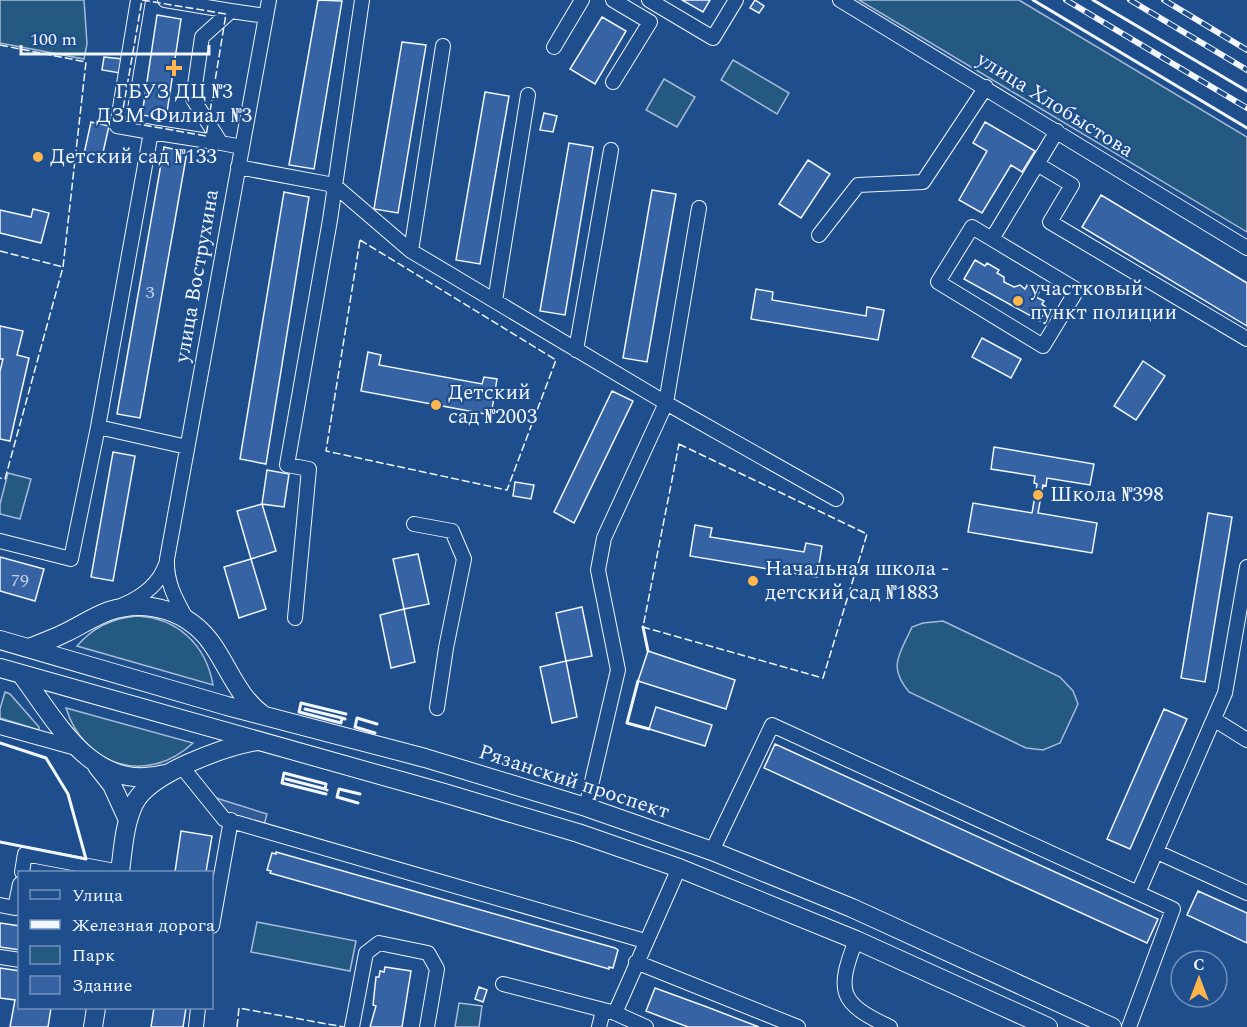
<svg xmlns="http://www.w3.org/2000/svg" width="1247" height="1027" font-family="Spectral,serif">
<rect width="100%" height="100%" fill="#1f4e8c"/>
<path fill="#245a82" stroke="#a8bbd7" stroke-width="1.5" d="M0,0H84L87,44L84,59L0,43Z
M859,0H1019L1247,137V232Z
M733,60L789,93L777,114L721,80Z
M664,79L695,97L677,127L646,110Z
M8,473L31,479L20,519L0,514V504Z
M137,616C178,618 206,645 213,685L77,646C93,627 113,618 137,616Z
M943,621L1060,677L1073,691L1078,704L1060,743L1043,750L1026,748L909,692C887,666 900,654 912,627L923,623Z
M5,692L10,694L39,727V730L0,718V709Z
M66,708L193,743C147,786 84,766 66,708Z
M257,922L356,941L350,971L251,952Z
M459,1003L482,1006L479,1027H455Z"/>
<path fill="#305b95" stroke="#a8bbd7" stroke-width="1.5" d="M216,798L267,814L264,825L213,809Z"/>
<path fill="#3563a3" stroke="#f2f6ff" stroke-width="1.5" d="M318,0L342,1L314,169L289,165Z
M682,0H710L703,12Z
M755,0L764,6L759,13L750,8Z
M157,15L181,19L166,119L142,115Z
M602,17L626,31L595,84L570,69Z
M402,42L426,45L398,213L374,209Z
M104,57L122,59L120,73L102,70Z
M485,92L509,96L480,264L456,260Z
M544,113L557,116L553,132L540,130Z
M91,122L109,126L102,157L84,154Z
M985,122L1035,151L1022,172L1011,165L982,213L959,200L987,151L973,143Z
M569,143L593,147L565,315L540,311Z
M164,147L187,152L140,418L117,414Z
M808,160L830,174L801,218L779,204Z
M652,190L676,194L647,362L623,358Z
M284,192L309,197L266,464L240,459Z
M1101,195L1247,283V326L1082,227Z
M33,209L49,213L41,243L0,233V210L31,217Z
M975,260L985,266L987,263L999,270L997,273L1004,277V282L1014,287L1020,285L1025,289L1027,285L1039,292L1036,297L1044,301L1042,304L1047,308L1040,321L964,279Z
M756,289L773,292L772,300L866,316L867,307L884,310L878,340L751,319Z
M0,326L23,331L17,355L29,358L10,441L0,439V371L3,359H0Z
M982,338L1021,359L1011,378L972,357Z
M368,352L381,355L379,365L482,384L484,377L497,379L491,415L361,391Z
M1143,361L1165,376L1136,420L1114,406Z
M612,391L633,401L574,523L554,512Z
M994,447L1094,464L1090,485L1047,478L1046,486L1043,485L1038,513L1097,523L1092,553L968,532L973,503L1032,513L1037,484L1034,483L1035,476L991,469Z
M113,452L135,456L113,581L91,577Z
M267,470L289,474L284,507L262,504Z
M515,482L534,485L531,499L513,496Z
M262,504L276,551L251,559L237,511Z
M1208,513L1232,517L1205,682L1181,678Z
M695,525L712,528L710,537L804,552L806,543L822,546L817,577L690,556Z
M418,554L429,604L404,609L393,559Z
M0,557L44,569L35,601L0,591Z
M251,559L266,609L239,618L224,567Z
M582,607L592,656L566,661L556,613Z
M404,609L415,662L391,668L380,615Z
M648,651L735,680L726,709L638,681Z
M566,661L577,717L552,723L540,667Z
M656,707L712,725L705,746L649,729Z
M1164,709L1187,719L1130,849L1107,839Z
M775,744L1158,919L1147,943L764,768Z
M181,831L212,836L206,872H175Z
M276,852L615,948L618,950L613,968L609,967V969L270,873L271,871L267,870L272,853L276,854Z
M1198,891L1247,913V943L1187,915Z
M0,923L20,926V950L0,947Z
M385,967L411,971L402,1027H370L376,1006L373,1005L376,977H379L380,971L384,972Z
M0,968L20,971V1008H51L48,1027H10L15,1000L0,998Z
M479,987L487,990L483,1002L475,999Z
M655,988L707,1007L759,1027H688L646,1011Z
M154,1008H186L183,1027H151Z"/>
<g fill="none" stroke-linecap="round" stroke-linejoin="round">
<defs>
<path id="minor" d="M138,0L117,126L151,132
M165,0L231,11
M613,0L650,22L613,82
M649,0L713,38L736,0
M840,0L1247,248
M554,47L582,0
M242,147L221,143L193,99L202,37L231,11L266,16
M1037,164L1072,185L1050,222L1247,339
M238,167L334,185L411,251L666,403L836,499
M819,235L858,185L923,182L986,87
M992,239L972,227L938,282L1043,346L1077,290L992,239L1057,131
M411,251L443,46
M495,301L528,95
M576,350L611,150
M187,447L98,427L151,132L221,143
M414,524L452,531L464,559L446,648L437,708
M0,541L71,559L98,427
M123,605C142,597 159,585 166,564
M295,618L309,469L287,465L330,220L362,0
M187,620C176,600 166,583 167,559L269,0
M1215,720L1247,740
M0,727L76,748
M182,767L224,819L645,941
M586,807L618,670L598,570L604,538L666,403L699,208
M712,851L772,725L1173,909L1129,1027
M1157,852L1247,893
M22,872L25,854L120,872
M1138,893L1225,693L1247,567
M0,905L15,908L20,884
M212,926L231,820
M856,940C836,992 839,1003 890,1027
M0,957L20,960
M636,962L798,1027
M503,984L615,1013L646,1027
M615,1013L679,868
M196,1027L198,1008
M352,1027L366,953L379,943L428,953L437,969L427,1027
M599,1027L603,1011"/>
<path id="major" d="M0,640L227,706L425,758L586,807L712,851L852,908L1112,1027
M29,648C42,643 55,638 67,632C81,625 95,616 109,611C147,598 189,611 212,644C229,668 238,697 263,715
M0,668L444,793L578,833L679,868L856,940L1048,1027
M21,674C57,722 93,794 165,774
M97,766L112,785L128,820
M120,872C123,850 124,825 134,804C149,773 224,747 257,741
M93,1027L96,1008"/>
</defs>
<use href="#minor" stroke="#f2f6ff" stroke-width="16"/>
<use href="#major" stroke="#f2f6ff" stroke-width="20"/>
<use href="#minor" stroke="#1f4e8c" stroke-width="14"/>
<use href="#major" stroke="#1f4e8c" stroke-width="18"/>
<defs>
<path id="rail" d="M1066,0L1247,108
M1130,0L1247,70
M1164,0L1247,50"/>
</defs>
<use href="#rail" stroke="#f2f6ff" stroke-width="6"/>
<use href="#rail" stroke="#1f4e8c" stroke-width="4" stroke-dasharray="11" stroke-linecap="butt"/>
<path stroke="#f2f6ff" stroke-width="1.5" stroke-dasharray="8 3" stroke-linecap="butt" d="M142,0L226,14L206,136L121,121Z
M0,45L86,62L63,267L5,479L0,478
M360,240L556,360L507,490L326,451Z
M0,251L63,267
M679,444L867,534L823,678L643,627Z
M237,1027L239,1008L344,1027"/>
<path stroke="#f2f6ff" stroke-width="3" d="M1033,0L1247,128
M1093,0L1247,91
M643,627L648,651
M638,681L627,723L649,729
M305,709L342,718
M345,719L342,718L341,723L299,712L301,703L346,714
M375,733L355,727L357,718L377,724
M0,743L46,758L68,794L86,859L0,842
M286,779L325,789
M326,794L282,783L284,773L326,784L325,789L327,790
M358,803L337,797L339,789L360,794"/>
</g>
<g fill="#ffb74d" stroke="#1f4e8c" stroke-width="2">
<path d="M171 59h6v6h6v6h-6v6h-6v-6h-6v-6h6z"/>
<circle cx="38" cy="157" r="6"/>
<circle cx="1018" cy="301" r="6"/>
<circle cx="436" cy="405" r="6"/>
<circle cx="1038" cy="495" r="6"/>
<circle cx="753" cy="581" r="6"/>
</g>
<g text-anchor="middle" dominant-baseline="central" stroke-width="4.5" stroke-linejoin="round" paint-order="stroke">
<g font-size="18" fill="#c3d1e8">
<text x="150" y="292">3</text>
<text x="20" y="580">79</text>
</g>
<g font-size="21" fill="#f2f6ff" stroke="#1f4e8c" text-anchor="start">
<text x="174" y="92" text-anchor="middle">ГБУЗ ДЦ №3<tspan x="174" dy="24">ДЗМ Филиал №3</tspan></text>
<text x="50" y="157">Детский сад №133</text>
<text x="1030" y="289">участковый<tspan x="1030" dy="24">пункт полиции</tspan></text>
<text x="448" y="393">Детский<tspan x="448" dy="24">сад №2003</tspan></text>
<text x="1050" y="495">Школа №398</text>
<text x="765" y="569">Начальная школа -<tspan x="765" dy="24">детский сад №1883</tspan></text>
</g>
<g font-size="21" fill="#f2f6ff" stroke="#1f4e8c">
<text transform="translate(1055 105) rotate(32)">улица Хлобыстова</text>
<text transform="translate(197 276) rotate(-80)">улица Вострухина</text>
<text transform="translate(574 782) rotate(18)">Рязанский проспект</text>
</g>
</g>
<rect x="18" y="871" width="195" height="138" fill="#1f4e8c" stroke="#7391ba" stroke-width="1.5"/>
<rect x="30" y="890" width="30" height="9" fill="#1f4e8c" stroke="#7391ba" stroke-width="1.5"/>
<text x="72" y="901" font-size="18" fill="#f2f6ff">Улица</text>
<rect x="30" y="920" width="30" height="9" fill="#f2f6ff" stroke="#7391ba" stroke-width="1.5"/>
<text x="72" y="931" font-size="18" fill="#f2f6ff">Железная дорога</text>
<rect x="30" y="946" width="30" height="18" fill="#245a82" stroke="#7391ba" stroke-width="1.5"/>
<text x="72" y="961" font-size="18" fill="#f2f6ff">Парк</text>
<rect x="30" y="976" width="30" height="18" fill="#3563a3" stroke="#7391ba" stroke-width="1.5"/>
<text x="72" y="991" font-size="18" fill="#f2f6ff">Здание</text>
<g transform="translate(1199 979)"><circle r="28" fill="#1f4e8c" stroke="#7391ba" stroke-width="1.5"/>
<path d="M0-4.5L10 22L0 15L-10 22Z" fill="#ffb74d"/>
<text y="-9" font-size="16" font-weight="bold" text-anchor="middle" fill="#f2f6ff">С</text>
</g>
<path d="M21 45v9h188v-9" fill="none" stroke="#f2f6ff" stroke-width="3"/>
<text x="30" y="45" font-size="18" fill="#f2f6ff" stroke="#1f4e8c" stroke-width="4.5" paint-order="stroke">100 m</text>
</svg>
